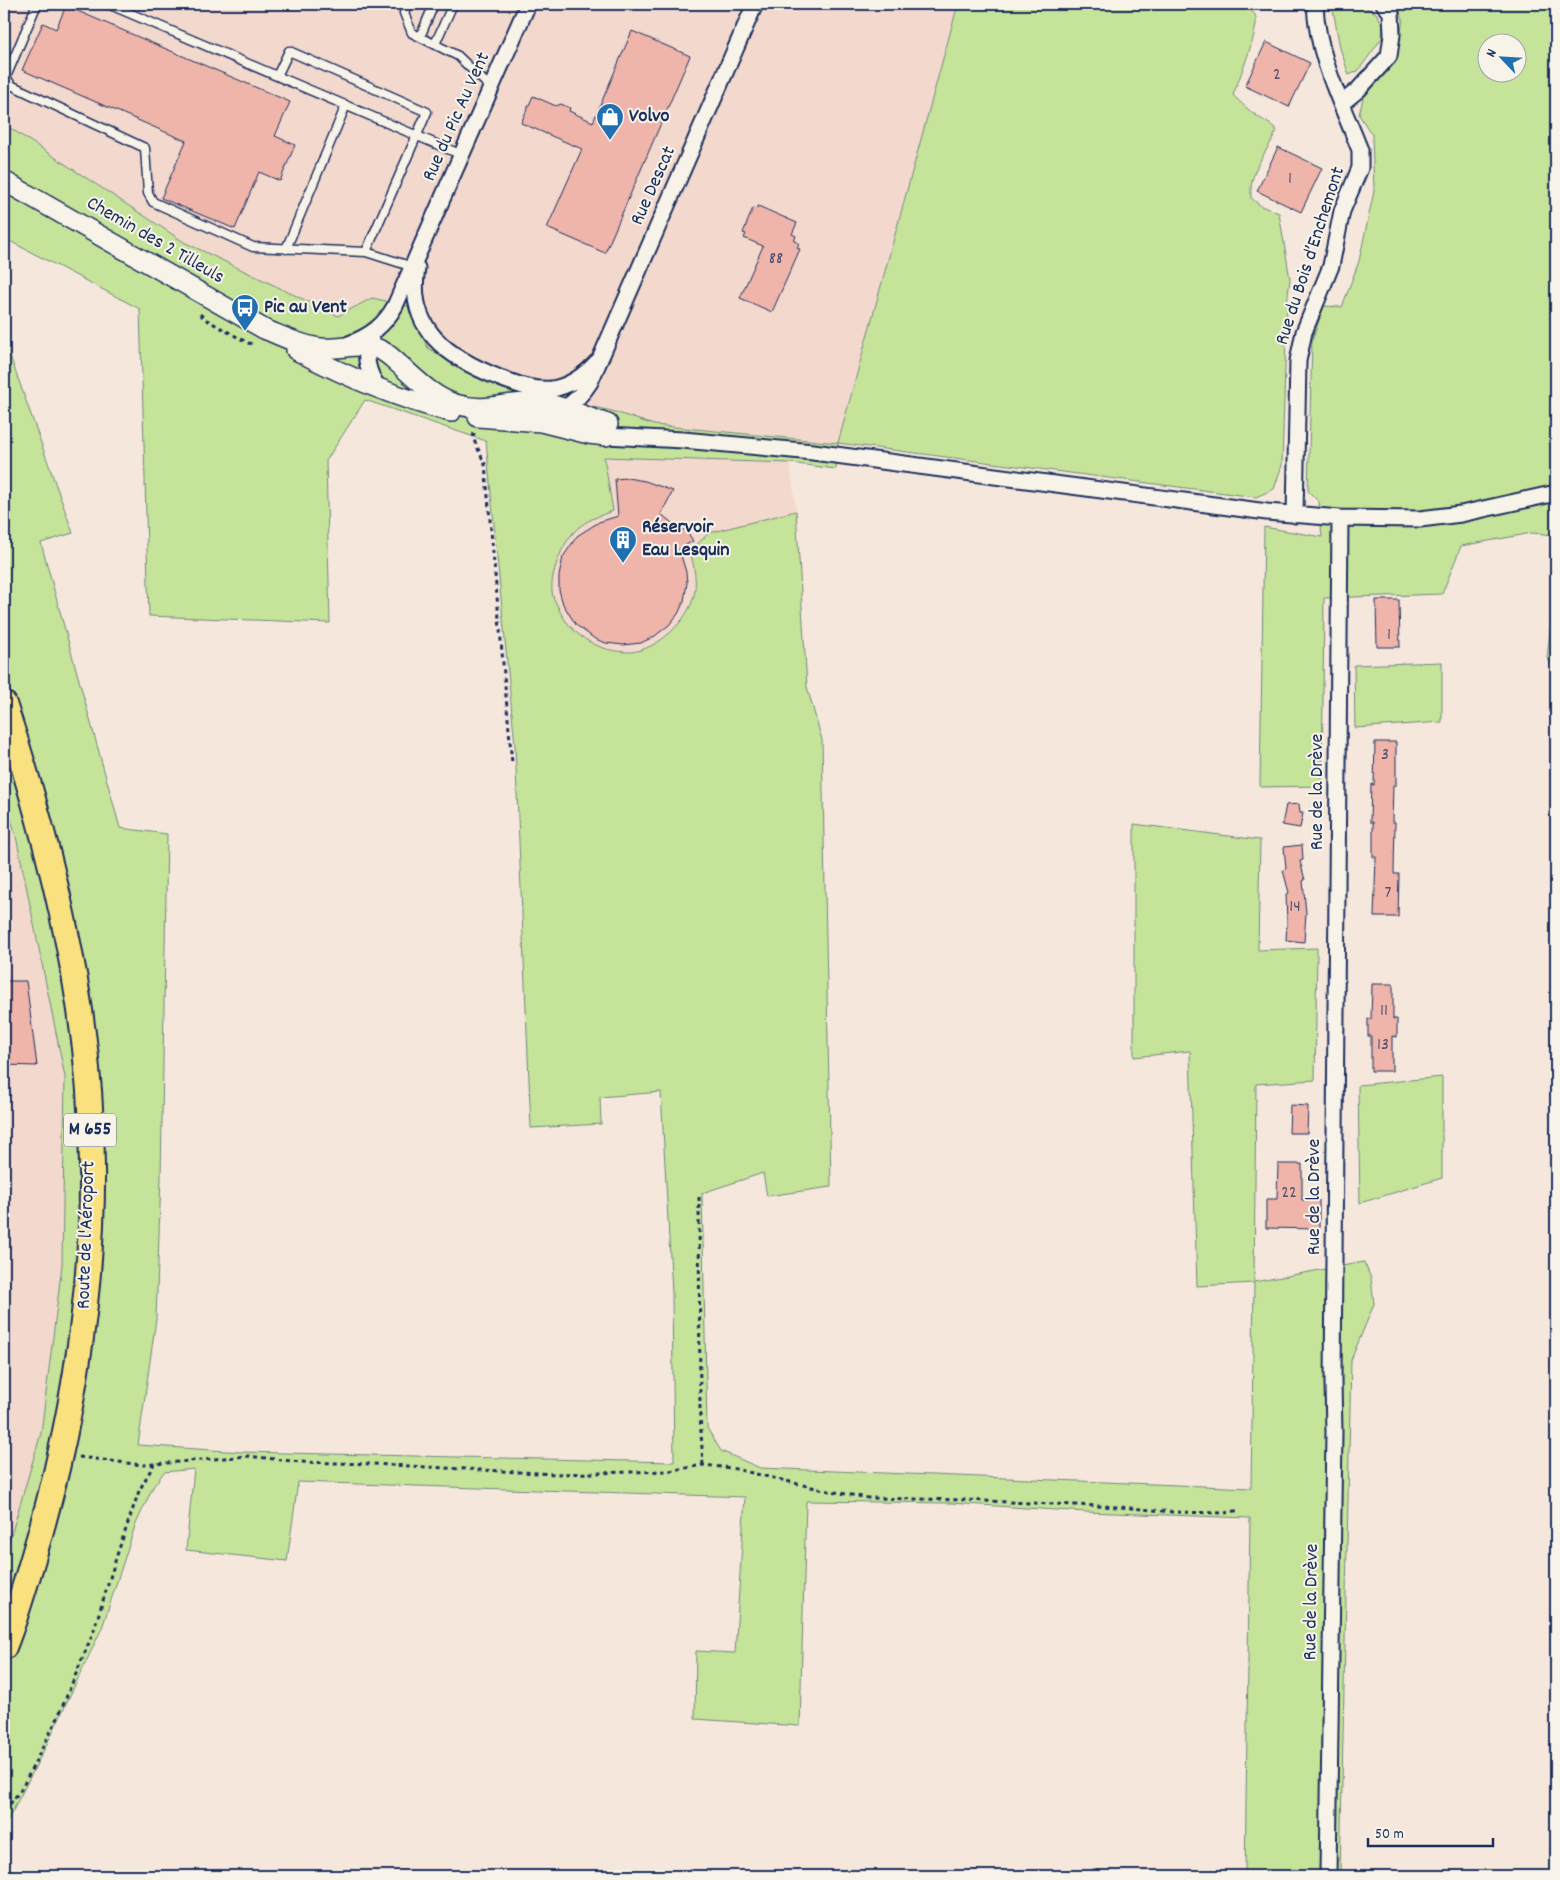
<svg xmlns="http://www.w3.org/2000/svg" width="1560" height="1880" font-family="Dekko,sans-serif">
<rect width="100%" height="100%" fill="#f5e7dc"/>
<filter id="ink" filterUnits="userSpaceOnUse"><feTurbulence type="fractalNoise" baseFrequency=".02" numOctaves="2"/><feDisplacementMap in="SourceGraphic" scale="10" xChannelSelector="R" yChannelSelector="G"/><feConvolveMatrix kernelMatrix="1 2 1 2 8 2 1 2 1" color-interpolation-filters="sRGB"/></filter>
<g filter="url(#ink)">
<path fill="#f3d8cd" d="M4,4H958L838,443L654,425L612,411L517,391L469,373L428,348L407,306L372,298L338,316L184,242L4,124Z
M604,456L790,463L796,511L710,533L690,551L695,574L693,600L680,622L666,638L646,648L626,652L594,645L575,633L560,613L552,592L553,572L562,551L571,534L592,518L613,511Z
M4,796L16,836L65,1077L62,1265L41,1433L4,1559Z"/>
<path fill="#c6e39a" stroke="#70897c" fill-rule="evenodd" d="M958,4H1243C1248,8 1255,12 1256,18C1258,33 1239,79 1233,95C1241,103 1248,110 1257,116C1264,121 1271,124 1277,130C1266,155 1249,169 1251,198L1261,206L1279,213L1290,279L1287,304L1282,465L1274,489L1256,497L838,443L836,469L790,463L604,457L613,511C582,521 569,530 557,562C554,571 551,581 552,591C552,596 555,601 557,605C569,634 595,650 625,652C652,654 685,625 693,599C698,583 694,566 690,551L709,533L796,511L807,687L822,740L831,1187L767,1196L763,1173L702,1193L707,1428L721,1451L760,1468L1251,1488L1254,1283L1197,1286L1190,1051L1134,1057V824L1260,840L1258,950L1317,948L1315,1080L1256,1084L1254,1282L1364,1262L1371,1278L1374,1304L1351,1360L1340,1876H1245L1250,1518L1086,1512L951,1503L806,1501L800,1726L695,1719L696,1651L735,1653L745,1497L298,1482L287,1561L186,1550L194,1469L164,1472L153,1487L135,1526L102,1628L46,1746L4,1828V1559L41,1433L62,1265L65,1077L16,836L4,796V339L73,533L41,543L120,828L167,834L161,1177L156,1319L138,1445L241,1452L674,1462V1460L672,1293L661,1092L600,1097L601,1124L531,1128L515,745L486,441L365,400L326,461L330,623L149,616L140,309L4,238V124L184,242L338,316L372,298L408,306L428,348L469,373L517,391L612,411L654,425L838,443Z
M1332,4L1361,5L1376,13L1383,24L1382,38L1358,71L1349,75L1340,48Z
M1397,4H1556V535L1532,533L1461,546L1442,594L1324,598L1322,786L1260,787L1264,527L1322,537L1319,502L1308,491L1312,341L1324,306L1342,307L1359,261L1374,191L1372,135L1359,115L1363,98L1388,71L1398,48L1403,20ZM1488,42H1518V72H1488Z
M1556,577V670L1547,658Z
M1442,662V722L1355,728L1354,665Z
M1442,1077V1178L1360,1203L1358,1085Z"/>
<path fill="#efb5ab" stroke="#1b2f5e" d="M66,6L290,102L275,136L295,145L280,181L259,172L235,229L161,198L186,141L22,70L43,23L56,29Z
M632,31L690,56L605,253L547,228L582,149L521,123L533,96L556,106L561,104L570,108L569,111L593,122Z
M1266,42L1310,63L1289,107L1245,86Z
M1278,147L1322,168L1301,212L1257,191Z
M758,206L797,223L792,234L796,236L794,241L799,243L797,248L800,249L772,312L740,298L763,246L744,238L746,234L743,233L753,208L757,209Z
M627,478L645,481L673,491L661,514L682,531L685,528L693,541L679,549L686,572L687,583L684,601L678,614L669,625L655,636L641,643L623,645L606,643L595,639L576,625L563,604L559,590V576L563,557L577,536L599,522L618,516L615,479Z
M1376,600H1399L1400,647H1377Z
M1375,742H1396V785H1393L1392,822H1395L1394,874H1399L1398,917H1374L1376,857H1373V822H1370L1371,784L1374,785Z
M1299,804L1300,813H1303L1300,828L1282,825L1286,805Z
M1302,845L1303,860L1300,861L1305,880L1303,881L1306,913L1304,942L1286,940L1287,923L1286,894L1289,893L1283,870L1286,869L1284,847Z
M4,981H26L37,1066L4,1065Z
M1372,984H1393V1019H1397V1037L1392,1036V1071H1371V1036H1368V1019H1371Z
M1290,1105L1308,1106L1307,1133H1289Z
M1278,1164H1302V1200H1319V1229L1266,1228V1199H1277Z"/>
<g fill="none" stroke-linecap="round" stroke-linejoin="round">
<defs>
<path id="service" d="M37,4L6,77L11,85L145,148L148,193L153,202L253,247L366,252L413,267
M108,4L462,155
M408,4L404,13L412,33L458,56L491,88
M420,37L434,4
M435,44L453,4
M277,76L289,51L427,112L366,252
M286,249L346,105"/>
<path id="minor" d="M1342,103L1358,90L1389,56L1392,35L1391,12L1384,4
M417,268C406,330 449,358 500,378C516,384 534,391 552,389C570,386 585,375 597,362
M371,337C362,353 368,375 379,388
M349,344C370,336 384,326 395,306L528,4
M532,421C556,417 577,403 590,382L755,4
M606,436L683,440L813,452L1267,512L1340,518L1420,519L1461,514L1556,493
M1295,515L1298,361L1304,332L1331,266L1342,211L1360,168V150C1341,102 1317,56 1315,4
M1328,1876L1334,1432L1333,1382L1340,518"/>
<path id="tertiary" d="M4,181L264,329C282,336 301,346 321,348C340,350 360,342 378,349C387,352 393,359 400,365C417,380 433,397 455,404C489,414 508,400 539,403C563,405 584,417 608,424
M296,350C345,376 397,398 451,412
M478,417L541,422L589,434L606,436"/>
<path id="primary" d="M4,704C36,802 63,902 79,1004C108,1188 87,1377 34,1555C25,1586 16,1617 4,1647"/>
</defs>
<use href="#service" stroke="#1b2f5e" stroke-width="11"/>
<use href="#minor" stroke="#1b2f5e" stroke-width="19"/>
<use href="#tertiary" stroke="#1b2f5e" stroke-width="22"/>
<use href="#primary" stroke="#1b2f5e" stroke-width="28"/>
<path stroke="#1b2f5e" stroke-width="3" stroke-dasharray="4 4" stroke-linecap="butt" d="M200,314L205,319L248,343L253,344
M474,433L473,438L485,464L512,763
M699,1197L700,1415L703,1465
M79,1457L143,1465L248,1456L300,1462L372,1464L556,1474L669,1471L703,1465L731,1468L824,1490L868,1498L964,1500L1120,1507L1173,1512L1225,1513L1240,1510
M4,1809L7,1808L22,1788L58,1717L93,1633L117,1555L139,1491L154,1464"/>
<use href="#service" stroke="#f7f3e8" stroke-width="8"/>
<use href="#minor" stroke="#f7f3e8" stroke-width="15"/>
<use href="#tertiary" stroke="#f7f3e8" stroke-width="19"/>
<use href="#primary" stroke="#fae180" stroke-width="24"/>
</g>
</g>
<defs>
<symbol id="shop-pin" viewBox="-11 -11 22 30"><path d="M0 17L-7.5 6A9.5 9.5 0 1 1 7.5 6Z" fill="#1f6fb2" stroke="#f7f3e8"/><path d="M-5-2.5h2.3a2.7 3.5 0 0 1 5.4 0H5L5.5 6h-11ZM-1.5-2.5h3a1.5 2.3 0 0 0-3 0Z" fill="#fff"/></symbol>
<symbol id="bus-pin" viewBox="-11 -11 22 30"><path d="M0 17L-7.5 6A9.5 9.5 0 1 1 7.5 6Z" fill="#1f6fb2" stroke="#f7f3e8"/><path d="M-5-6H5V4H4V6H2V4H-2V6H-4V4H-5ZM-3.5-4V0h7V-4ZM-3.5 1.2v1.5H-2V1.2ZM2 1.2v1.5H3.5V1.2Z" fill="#fff"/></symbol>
<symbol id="building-pin" viewBox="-11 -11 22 30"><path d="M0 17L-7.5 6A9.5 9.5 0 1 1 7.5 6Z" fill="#1f6fb2" stroke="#f7f3e8"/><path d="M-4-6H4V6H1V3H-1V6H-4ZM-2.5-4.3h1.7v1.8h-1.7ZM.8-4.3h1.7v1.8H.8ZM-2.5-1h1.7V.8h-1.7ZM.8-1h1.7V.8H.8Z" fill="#fff"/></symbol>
</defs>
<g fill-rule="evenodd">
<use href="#shop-pin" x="594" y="101" width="32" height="43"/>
<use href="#bus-pin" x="229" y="292" width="32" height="43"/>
<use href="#building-pin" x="607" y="524" width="32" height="43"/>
</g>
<g text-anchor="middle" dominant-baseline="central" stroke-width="4" stroke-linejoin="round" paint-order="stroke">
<g font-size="18" fill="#505071">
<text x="1277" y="75">2</text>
<text x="1290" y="179">1</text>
<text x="776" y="259">88</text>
<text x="1389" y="635">1</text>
<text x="1385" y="755">3</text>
<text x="1388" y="893">7</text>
<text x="1295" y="907">14</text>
<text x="1384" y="1011">11</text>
<text x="1383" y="1045">13</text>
<text x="1289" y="1193">22</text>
</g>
<rect fill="#f7f3e8" stroke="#5d6a87" stroke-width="1" x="64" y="1113.5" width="52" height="33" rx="4"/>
<g font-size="19" font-weight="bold" fill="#1b2f5e">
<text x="90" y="1130">M 655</text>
</g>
<g font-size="20" fill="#1b2f5e" stroke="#f7f3e8">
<text transform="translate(457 117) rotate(-66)">Rue du Pic Au Vent</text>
<text transform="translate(654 186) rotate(-66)">Rue Descat</text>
<text transform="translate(155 241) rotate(30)">Chemin des 2 Tilleuls</text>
<text transform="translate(1311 256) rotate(-72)">Rue du Bois d’Enchemont</text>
<text transform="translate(1318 792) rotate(-90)">Rue de la Drève</text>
<text transform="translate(1315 1197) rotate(-90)">Rue de la Drève</text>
<text transform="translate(87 1235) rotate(-88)">Route de l'Aéroport</text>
<text transform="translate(1312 1602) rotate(-89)">Rue de la Drève</text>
</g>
<g font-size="20" font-weight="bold" fill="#1b2f5e" stroke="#f7f3e8" text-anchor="start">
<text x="629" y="117">Volvo</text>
<text x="264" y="308">Pic au Vent</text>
<text x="642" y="528">Réservoir<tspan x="642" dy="23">Eau Lesquin</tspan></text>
</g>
</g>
<rect width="1560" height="1880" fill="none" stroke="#f7f3e8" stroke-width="20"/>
<rect x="10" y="10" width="1540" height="1860" fill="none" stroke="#1b2f5e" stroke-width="2" filter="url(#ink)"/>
<g transform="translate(1502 58) rotate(295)"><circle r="24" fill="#f7f3e8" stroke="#9fa5b1"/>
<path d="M0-4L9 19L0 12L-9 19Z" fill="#1f6fb2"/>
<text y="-8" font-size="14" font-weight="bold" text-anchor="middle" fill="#1b2f5e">N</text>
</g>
<path d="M1368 1838v8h125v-8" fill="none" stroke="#1b2f5e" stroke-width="2.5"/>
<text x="1375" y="1838" font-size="15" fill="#1b2f5e" stroke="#f7f3e8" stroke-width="4" paint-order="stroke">50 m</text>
</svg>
